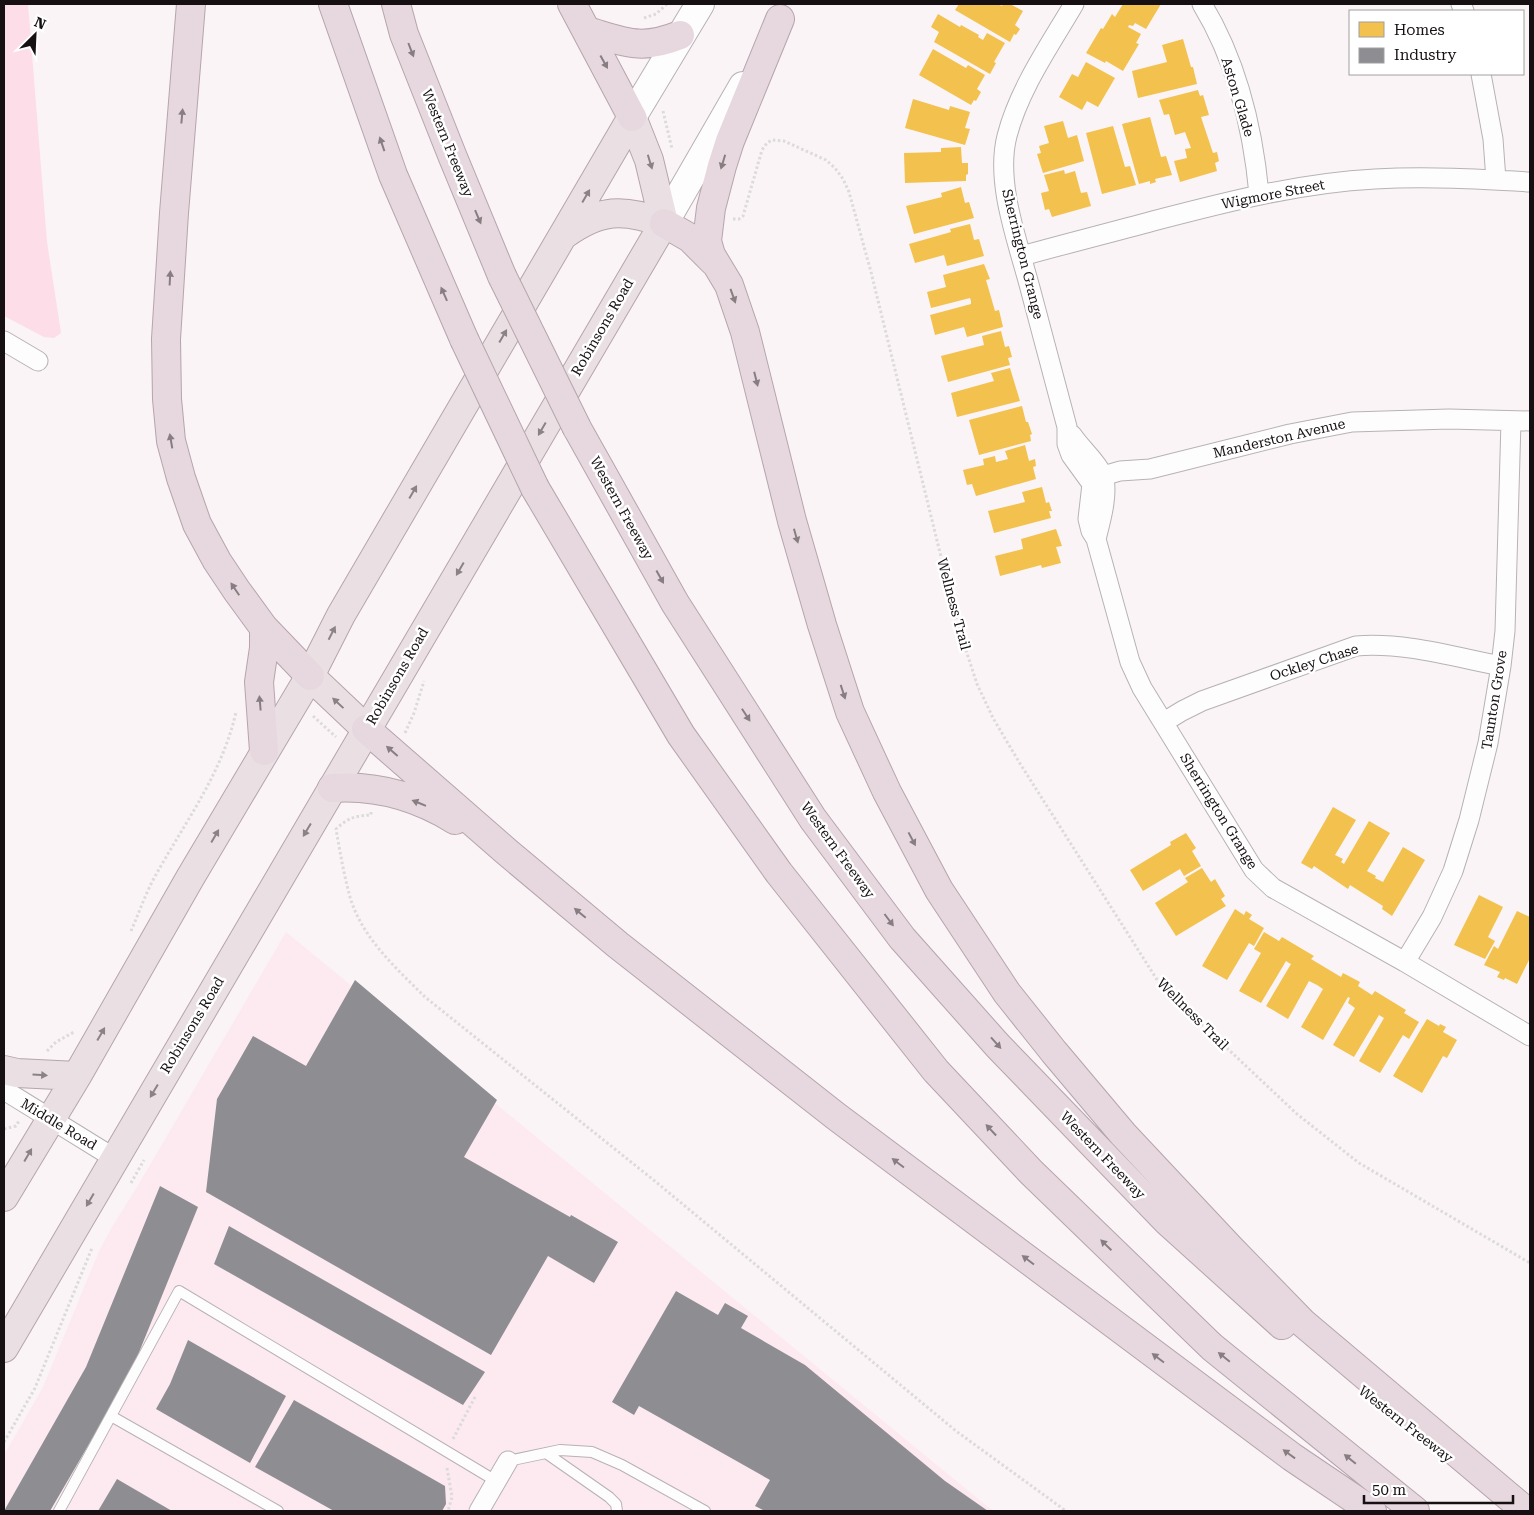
<svg xmlns="http://www.w3.org/2000/svg" width="1534" height="1515" font-family="'Roboto Serif',serif">
<rect width="100%" height="100%" fill="#faf4f6"/>
<path fill="#fceaf0" d="M286,932L993,1511H4V1455L43,1387L99,1251L112,1227L140,1182Z"/>
<path fill="#fcdde8" d="M4,4H28L47,242L61,333L54,338L44,337L4,316Z"/>
<path fill="#f2c14e" d="M959,4H998L1002,6L1003,4H1010L1023,11L1015,25L1020,29L1016,35L1014,34L1010,42L955,10Z
M1123,4H1161L1146,29L1135,23L1133,26L1129,25L1128,27L1141,34L1136,43L1139,44L1123,71L1106,61L1105,63L1086,53L1101,28L1103,29L1112,14L1115,17Z
M938,14L960,27L961,25L979,35L978,37L983,40L987,33L1005,43L994,62L996,63L990,74L934,42L939,32L931,27Z
M1183,39L1191,67H1193L1197,84L1138,98L1132,71L1167,62L1162,45Z
M933,49L966,68L968,65L985,75L977,89L981,92L976,101L974,100L971,105L919,75Z
M1086,62L1115,78L1098,107L1087,101L1082,110L1059,97L1072,74L1078,77Z
M1198,90L1200,96L1203,95L1209,115L1201,117L1213,153L1217,152L1219,161L1215,163L1217,171L1180,182L1174,161L1187,158L1185,149L1191,148L1185,132L1175,135L1169,114L1164,115L1159,100Z
M913,99L949,110L950,106L970,112L965,128L970,129L965,145L905,128Z
M1150,117L1161,157L1166,156L1172,175L1155,179L1156,182L1150,184V181L1139,184L1122,124Z
M1063,121L1068,138L1077,135L1084,161L1043,173L1037,154L1041,153L1039,146L1049,143L1044,126Z
M1113,126L1125,167L1130,166L1136,185L1102,194L1086,133Z
M961,147L962,163H968V174L966,175V181L905,183L904,153L941,152V148Z
M1064,170L1065,174L1075,171L1081,193L1087,192L1091,206L1052,217L1049,209L1045,210L1041,193L1049,191L1044,175Z
M961,187L965,203L969,202L974,218L914,234L906,206L942,197L941,193Z
M970,224L974,240L979,239L984,256L947,266L944,255L915,263L909,244L951,232L950,229Z
M984,264L990,279L986,280L995,311L999,310L1003,327L967,337L964,327L935,335L930,315L971,304V301L970,298L931,308L927,292L946,287L943,275Z
M1001,331L1005,347L1009,346L1012,357L1008,358L1010,365L948,382L941,356L984,345L982,336Z
M1010,368L1020,401L957,417L951,393L994,381L991,373Z
M1022,406L1026,422H1028L1032,434L1030,435L1031,441L979,455L969,420Z
M1025,445L1029,461L1035,459L1036,466L1033,467L1036,479L976,496L972,484L967,485L963,470L984,465L983,459L995,456L996,462L1008,459L1005,451Z
M1042,487L1046,503L1049,502L1052,511H1049L1051,518L994,533L988,511L1025,502L1022,492Z
M1056,529L1062,546L1056,547L1061,563L1042,568L1041,565L1000,576L995,556L1023,549L1021,539Z
M1333,807L1356,820L1335,855L1343,859L1341,862L1344,864L1369,821L1390,833L1367,871L1376,876L1375,878L1383,882L1403,847L1425,860L1392,916L1382,909L1383,906L1350,885L1348,889L1314,866L1312,869L1301,863Z
M1186,833L1196,848L1192,851L1201,866L1184,876L1180,869L1143,891L1130,870L1171,845L1170,842Z
M1202,868L1211,882L1215,879L1225,896L1221,899L1226,906L1176,936L1155,903L1188,882L1185,878Z
M1479,895L1503,907L1488,937L1495,941L1485,959L1454,945Z
M1235,909L1244,915L1246,911L1252,915L1249,919L1264,928L1254,946L1249,943L1227,980L1202,966Z
M1517,911L1530,917V958L1517,984L1505,978L1504,980L1497,977L1500,972L1484,965L1494,946L1498,949Z
M1264,932L1279,941L1282,937L1314,956L1311,959L1341,977L1343,973L1360,982L1358,986L1372,995L1375,991L1406,1010L1404,1013L1419,1022L1409,1039L1403,1035L1380,1073L1359,1061L1384,1018L1379,1015L1354,1057L1333,1045L1355,1008L1348,1003L1350,998L1348,997L1323,1040L1301,1027L1323,989L1317,985L1309,981L1288,1019L1266,1006L1291,964L1289,963L1286,961L1261,1003L1239,991L1261,953L1254,949Z
M1427,1019L1439,1026L1440,1024L1446,1027L1443,1032L1457,1040L1447,1058L1443,1056L1422,1093L1393,1076Z"/>
<path fill="#8d8d92" d="M355,980L497,1100L464,1157L570,1217L571,1215L618,1242L594,1283L548,1256L491,1355L206,1192L217,1099L253,1036L306,1066Z
M160,1186L198,1207L131,1372L50,1511H4L86,1367Z
M229,1226L485,1372L463,1405L214,1264Z
M676,1291L718,1315L725,1303L748,1316L741,1328L805,1365L945,1481L988,1511H765L755,1506L770,1480L639,1406L634,1415L612,1402Z
M188,1340L286,1396L250,1463L156,1409L170,1384Z
M294,1400L445,1486L446,1504L442,1511H334L255,1467Z
M117,1479L172,1511H98Z"/>
<g fill="none" stroke-linecap="round" stroke-linejoin="round">
<defs>
<path id="service" d="M111,1416L278,1511
M546,1453L609,1497L616,1504L617,1511
M508,1461L560,1450L592,1452L622,1465L705,1511
M59,1511L179,1291L496,1481"/>
<path id="minor" d="M1074,4C1050,45 1019,89 1007,136C995,183 1018,242 1030,288C1042,334 1055,381 1067,427V444L1071,455L1092,484L1088,519L1091,531L1096,539L1130,662L1142,688L1254,870L1273,888L1405,962L1530,1036
M1202,4C1236,60 1253,129 1259,194
M1461,4L1464,11
M1481,74L1493,139L1496,180
M1022,256C1065,244 1109,233 1153,221C1226,202 1299,183 1375,179C1427,176 1479,179 1530,182
M4,341L38,361
M1072,435C1081,449 1097,461 1103,476C1109,493 1100,523 1096,539
M1092,484L1103,476L1120,471L1150,469L1290,434L1352,422L1449,419L1530,421
M1164,722L1182,711L1202,701L1356,646C1405,642 1454,657 1501,666
M1405,962L1432,917L1453,871L1469,820L1488,743L1501,666L1505,631L1511,421
M4,1090L114,1158
M479,1511L508,1461"/>
<path id="secondary" d="M632,117L700,4
M664,223L743,86"/>
<path id="trunk" d="M632,117L649,160L664,223
M565,234C600,209 623,208 664,223
M310,676L366,729
M4,1070L17,1073L77,1076
M4,1197L77,1076L190,878L310,676L341,615L632,117
M4,1348L664,223"/>
<path id="motorway" d="M191,4L174,213L166,339L167,399L171,441L181,478L197,524L217,561L237,591L264,628L310,676
M333,4L393,175L464,339
M396,4L404,34L452,155L502,276
M572,4L632,117
M780,19L730,141L722,166L711,208L707,241L711,255L729,285L745,332L792,521L822,625L850,712L887,792L939,890L1007,993L1054,1052L1123,1134L1230,1248L1303,1323L1526,1511
M587,31C625,42 641,51 680,35
M664,223L690,238L714,262
M577,428L675,603L813,819L902,938L998,1046L1167,1221L1282,1325
M535,488L681,735L779,873L936,1071L1031,1172L1212,1347L1415,1511
M264,628V648L259,682L264,751
M366,729L507,852L618,945L837,1117L1292,1457L1372,1511
M332,788C376,785 418,797 455,820"/>
</defs>
<use href="#service" stroke="#b7b2b4" stroke-width="12"/>
<use href="#minor" stroke="#b7b2b4" stroke-width="21"/>
<use href="#secondary" stroke="#b7b2b4" stroke-width="30"/>
<use href="#trunk" stroke="#b5a5ac" stroke-width="30"/>
<use href="#motorway" stroke="#b5a5ac" stroke-width="30"/>
<path stroke="#dcdadb" stroke-width="3" stroke-dasharray="2.5 2.5" stroke-linecap="butt" d="M644,18L656,14L667,4
M663,111L672,149
M733,219H739L743,216L762,150L767,143L772,140L784,141L826,160L835,168L843,179L849,192L871,272L958,626L977,684L993,718L1019,762L1161,986L1297,1114L1359,1163L1530,1263
M313,716L336,737
M405,733L414,713L424,681
M371,812V815C354,816 348,818 336,829C340,852 344,875 350,897C362,938 396,968 425,997L656,1182L956,1431L1066,1511
M131,931C138,915 144,898 152,882C182,826 222,775 236,712
M47,1051L56,1042L74,1032
M4,1129L16,1126L19,1121
M131,1183L144,1160
M453,1439L476,1395
M4,1442L35,1388L92,1248
M447,1468L452,1497L448,1511"/>
<use href="#service" stroke="#fefdfe" stroke-width="10"/>
<use href="#minor" stroke="#fefdfe" stroke-width="19"/>
<use href="#secondary" stroke="#fefdfe" stroke-width="28"/>
<use href="#trunk" stroke="#eae0e4" stroke-width="28"/>
<use href="#motorway" stroke="#e6d8de" stroke-width="28"/>
<defs>
<path id="motorway-bridge" d="M502,276L577,428
M464,339L535,488"/>
</defs>
<use href="#motorway-bridge" stroke="#b5a5ac" stroke-width="30" stroke-linecap="butt"/>
<use href="#motorway-bridge" stroke="#e6d8de" stroke-width="28"/>
</g>
<defs><path id="oneway-solid" d="M-6-.8H1V-3.2L6.5 0L1 3.2V.8H-6Z" transform="scale(1.25)"/></defs>
<g fill="#887e82">
<use href="#oneway-solid" transform="translate(411 50) rotate(69)"/>
<use href="#oneway-solid" transform="translate(604 62) rotate(61)"/>
<use href="#oneway-solid" transform="translate(182 116) rotate(-85)"/>
<use href="#oneway-solid" transform="translate(382 144) rotate(-109)"/>
<use href="#oneway-solid" transform="translate(723 162) rotate(107)"/>
<use href="#oneway-solid" transform="translate(478 217) rotate(67)"/>
<use href="#oneway-solid" transform="translate(170 278) rotate(-87)"/>
<use href="#oneway-solid" transform="translate(444 294) rotate(-114)"/>
<use href="#oneway-solid" transform="translate(733 296) rotate(70)"/>
<use href="#oneway-solid" transform="translate(756 379) rotate(76)"/>
<use href="#oneway-solid" transform="translate(171 441) rotate(-100)"/>
<use href="#oneway-solid" transform="translate(796 536) rotate(74)"/>
<use href="#oneway-solid" transform="translate(660 577) rotate(61)"/>
<use href="#oneway-solid" transform="translate(235 589) rotate(-124)"/>
<use href="#oneway-solid" transform="translate(843 692) rotate(72)"/>
<use href="#oneway-solid" transform="translate(260 703) rotate(-95)"/>
<use href="#oneway-solid" transform="translate(746 715) rotate(57)"/>
<use href="#oneway-solid" transform="translate(392 751) rotate(-139)"/>
<use href="#oneway-solid" transform="translate(419 803) rotate(-158)"/>
<use href="#oneway-solid" transform="translate(912 839) rotate(62)"/>
<use href="#oneway-solid" transform="translate(580 913) rotate(-140)"/>
<use href="#oneway-solid" transform="translate(889 920) rotate(53)"/>
<use href="#oneway-solid" transform="translate(996 1043) rotate(48)"/>
<use href="#oneway-solid" transform="translate(991 1130) rotate(-133)"/>
<use href="#oneway-solid" transform="translate(898 1163) rotate(-143)"/>
<use href="#oneway-solid" transform="translate(1106 1245) rotate(-136)"/>
<use href="#oneway-solid" transform="translate(1028 1260) rotate(-143)"/>
<use href="#oneway-solid" transform="translate(1224 1357) rotate(-141)"/>
<use href="#oneway-solid" transform="translate(1158 1358) rotate(-143)"/>
<use href="#oneway-solid" transform="translate(1289 1454) rotate(-144)"/>
<use href="#oneway-solid" transform="translate(1350 1459) rotate(-141)"/>
</g>
<g fill="#8b8286">
<use href="#oneway-solid" transform="translate(650 162) rotate(73)"/>
<use href="#oneway-solid" transform="translate(586 196) rotate(-60)"/>
<use href="#oneway-solid" transform="translate(503 336) rotate(-60)"/>
<use href="#oneway-solid" transform="translate(542 429) rotate(120)"/>
<use href="#oneway-solid" transform="translate(413 492) rotate(-60)"/>
<use href="#oneway-solid" transform="translate(460 569) rotate(120)"/>
<use href="#oneway-solid" transform="translate(332 633) rotate(-63)"/>
<use href="#oneway-solid" transform="translate(338 703) rotate(-137)"/>
<use href="#oneway-solid" transform="translate(307 830) rotate(121)"/>
<use href="#oneway-solid" transform="translate(215 836) rotate(-60)"/>
<use href="#oneway-solid" transform="translate(101 1034) rotate(-60)"/>
<use href="#oneway-solid" transform="translate(40 1075) rotate(4)"/>
<use href="#oneway-solid" transform="translate(154 1091) rotate(121)"/>
<use href="#oneway-solid" transform="translate(28 1155) rotate(-60)"/>
<use href="#oneway-solid" transform="translate(90 1200) rotate(120)"/>
</g>
<g text-anchor="middle" dominant-baseline="central" stroke-width="5" stroke-linejoin="round" paint-order="stroke">
<g font-size="14" fill="#161012" stroke="#fff">
<text transform="translate(1238 97) rotate(73)">Aston Glade</text>
<text transform="translate(448 143) rotate(68)">Western Freeway</text>
<text transform="translate(1273 194) rotate(-11)">Wigmore Street</text>
<text transform="translate(1023 254) rotate(76)">Sherrington Grange</text>
<text transform="translate(602 327) rotate(-60)">Robinsons Road</text>
<text transform="translate(1279 438) rotate(-13)">Manderston Avenue</text>
<text transform="translate(622 508) rotate(61)">Western Freeway</text>
<text transform="translate(954 604) rotate(75)">Wellness Trail</text>
<text transform="translate(1314 662) rotate(-18)">Ockley Chase</text>
<text transform="translate(397 676) rotate(-60)">Robinsons Road</text>
<text transform="translate(1494 700) rotate(-81)">Taunton Grove</text>
<text transform="translate(1219 811) rotate(58)">Sherrington Grange</text>
<text transform="translate(838 850) rotate(54)">Western Freeway</text>
<text transform="translate(1193 1014) rotate(45)">Wellness Trail</text>
<text transform="translate(192 1025) rotate(-59)">Robinsons Road</text>
<text transform="translate(59 1124) rotate(31)">Middle Road</text>
<text transform="translate(1103 1155) rotate(46)">Western Freeway</text>
<text transform="translate(1406 1424) rotate(38)">Western Freeway</text>
</g>
</g>
<rect width="1534" height="1515" fill="none" stroke="#161012" stroke-width="10"/>
<rect x="1349" y="10" width="175" height="65" fill="#ffffff" stroke="#a29fa0"/>
<rect x="1359" y="22" width="25" height="15" fill="#f2c14e" stroke="#a29fa0"/>
<text x="1394" y="35" font-size="15" fill="#161012">Homes</text>
<rect x="1359" y="48" width="25" height="15" fill="#8d8d92" stroke="#a29fa0"/>
<text x="1394" y="60" font-size="15" fill="#161012">Industry</text>
<g transform="translate(35 35) rotate(24)" stroke="#ffffff" stroke-width="4" paint-order="stroke">
<path d="M0-4L9 19L0 12L-9 19Z" fill="#161012"/>
<text y="-8" font-size="14" font-weight="bold" text-anchor="middle" fill="#161012">N</text>
</g>
<path d="M1364 1495v8h149v-8" fill="none" stroke="#161012" stroke-width="2.5"/>
<text x="1372" y="1495" font-size="15" fill="#161012" stroke="#ffffff" stroke-width="4" paint-order="stroke">50 m</text>
</svg>
